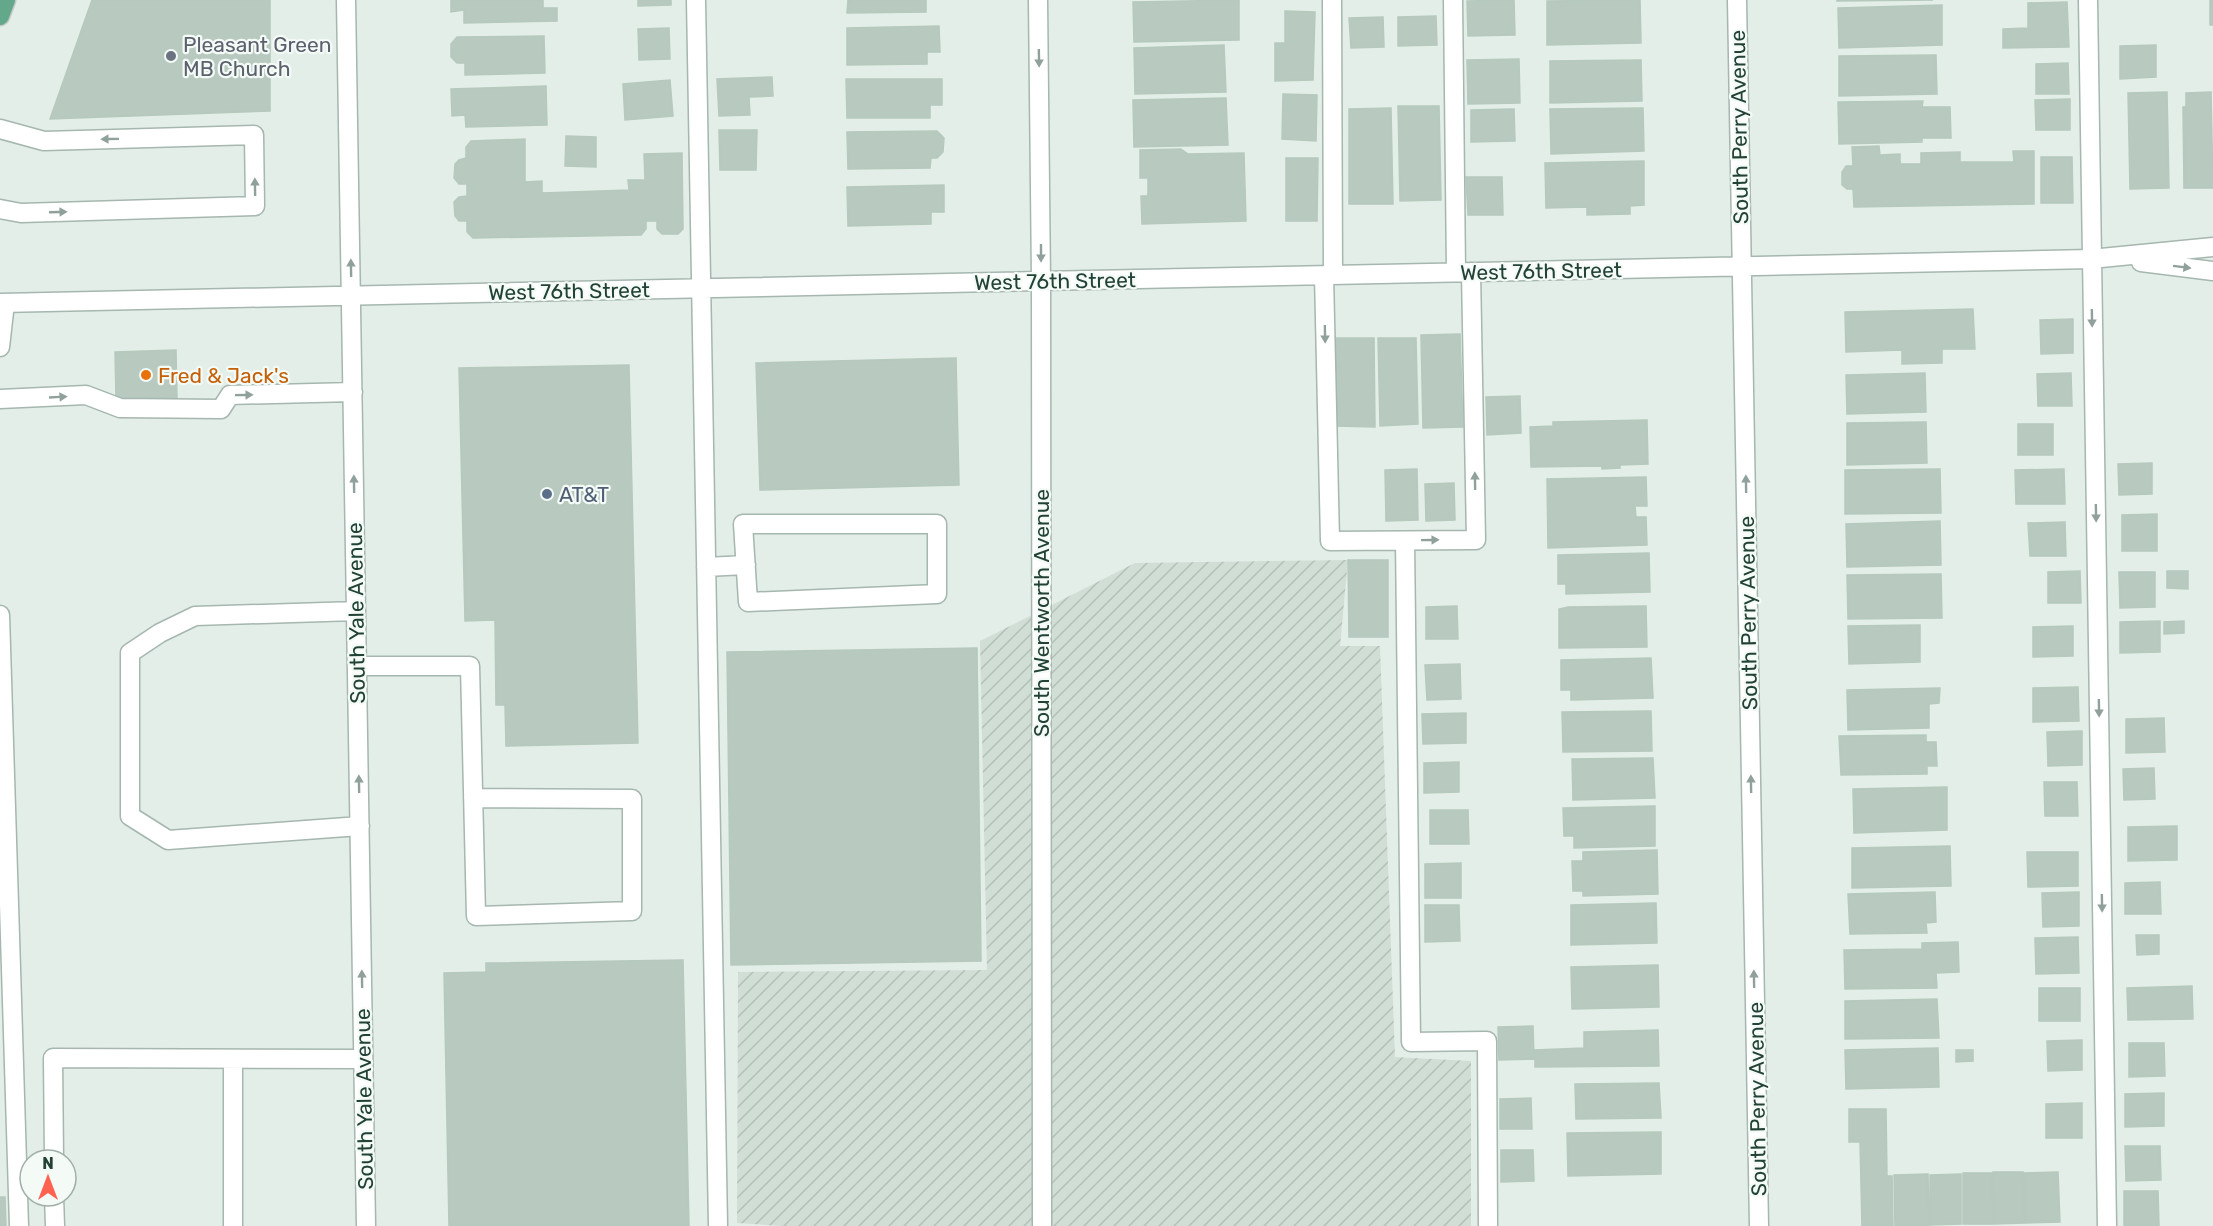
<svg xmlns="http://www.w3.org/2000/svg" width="2213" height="1226" font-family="Rubik,sans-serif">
<defs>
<pattern id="industrial-furrows" width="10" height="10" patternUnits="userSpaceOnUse" patternTransform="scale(1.5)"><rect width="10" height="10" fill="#d1ded6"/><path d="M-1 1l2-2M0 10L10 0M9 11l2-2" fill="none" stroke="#b3c0b8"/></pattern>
</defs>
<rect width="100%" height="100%" fill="#e3eee8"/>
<path fill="url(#industrial-furrows)" d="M1348,560L1340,646H1380L1395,1057L1471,1061V1226H781L737,1223L738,972L987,970L980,641L1135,563Z"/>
<path fill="#b8c9c0" stroke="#b5c9bd" stroke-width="1.5" d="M92,0H270V111L50,119Z
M451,0H543V8H557V21L464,23V10L451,12Z
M638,0H671V5L638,6Z
M848,0H926V12L847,13Z
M1239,0V40L1134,42L1133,2Z
M1514,0L1515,35L1468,36L1467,1Z
M1640,0L1641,43L1547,45V1Z
M1837,0H1933L1837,1Z
M2210,0H2213V25H2210Z
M2067,2L2069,47L2003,48V29L2028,28V3Z
M1942,5V45L1839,48L1838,8Z
M1285,11L1315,12L1313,80L1275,81V43H1285Z
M1436,16L1437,45L1398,46V17Z
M1383,17L1384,47L1351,48L1349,18Z
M939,26L940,52H927V64L847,65V28Z
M669,28L670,59L639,60L638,29Z
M544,36L545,73L465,75V63H457L451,57V44L457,37Z
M1224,45L1226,92L1135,94L1134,48Z
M2156,45V77L2120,79V46Z
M1936,55L1937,94L1839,96V56Z
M1519,59L1520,103L1468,104L1467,60Z
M1641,60L1642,101L1550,103V61Z
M2068,63L2069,94H2036V64Z
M772,77L773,96L749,97L750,115L719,116L717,79Z
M846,79H942V105H930V118H847Z
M670,80L673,116L625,120L623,84Z
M546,86L547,125L466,127L465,115L452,116L451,89Z
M2167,92L2169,188L2130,189L2128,93Z
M2211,92L2213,188H2184L2183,107H2186V93Z
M1283,94L1317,95L1316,141L1282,139Z
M1226,98L1228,145L1134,147L1133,100Z
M2070,99V130H2036L2035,100Z
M1923,101L1922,107H1950L1951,138H1922V142L1839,144L1838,102Z
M1398,106H1439L1441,200L1400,201Z
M1391,108L1393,204H1349V109Z
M1643,108L1644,151L1551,154L1550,109Z
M1514,109L1515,141L1471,142V110Z
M719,130H757L756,170H720Z
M937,131L944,138L943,152L937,158H931L930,168L848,169L847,132Z
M566,136L596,137V167L565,166Z
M525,139V182L542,181V193L629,190L628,180H645L644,154L682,153L683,229L678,234H662L657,229V221H646V229L641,235L473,238L467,232V221H459L455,216L454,202L459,197L467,196V184H459L454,178L455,164L459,160L466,158V147L471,141Z
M1879,146L1880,155L1900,154V164H1921V153L1960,152V162H2014L2013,151H2034V204L1854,207L1853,189H1847L1842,185V172L1846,166H1853L1852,147Z
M1181,149L1188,154L1244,153L1246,221L1142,224L1141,196H1148V178H1140V150Z
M2041,157H2072L2073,203H2041Z
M1286,158H1318L1317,221H1286Z
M1644,161V205L1630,206V214L1587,215V207L1546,208L1545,163Z
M1466,177H1502L1503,215H1468Z
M944,185V212H931V224L848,226L847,187Z
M1973,309L1975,349H1942V363L1902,364V350L1846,352L1845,312Z
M2073,319V353L2041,354L2040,320Z
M1460,334L1463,427L1423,428L1421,335Z
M1335,338H1374L1375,427L1336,426Z
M1378,338H1416L1418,424L1380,426Z
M176,350L177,398L116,399L115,352Z
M956,358L959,485L760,490L756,363Z
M629,365L638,743L506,746L505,705H496L495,620L465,621L459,368Z
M1925,373L1926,412L1847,414L1846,375Z
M2071,373L2072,406H2038L2037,374Z
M1520,396L1521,433L1487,435L1486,397Z
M1647,420L1648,464L1620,465V468L1602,469V466L1531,467L1530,427L1553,426V422Z
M1926,422L1927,463L1847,465V423Z
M2018,424H2053V455H2018Z
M2152,463V494L2119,495L2118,464Z
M1417,469L1418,520L1386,521L1385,470Z
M1940,469L1941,513L1845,514V470Z
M2064,469L2065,504H2016L2015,470Z
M1646,477L1647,506H1635L1636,517H1646L1647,545L1548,548L1547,479Z
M1454,483L1455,520L1426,521L1425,484Z
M2157,514V551H2122V515Z
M1940,521L1941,565L1847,567L1846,524Z
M2065,522L2066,556H2030L2028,523Z
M1649,553L1650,592L1566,594V584H1558V555Z
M1348,560H1388V637H1349Z
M2080,571L2081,603H2048V572Z
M2167,571H2188V589L2167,588Z
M2119,572H2155V607L2120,608Z
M1941,574L1942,618L1848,619L1847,575Z
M1457,606L1458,639H1426V607Z
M1646,606L1647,647L1559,648V609L1568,607Z
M2160,621V652L2120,653V622Z
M2184,621V633L2164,634V622Z
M1920,625V662L1849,664L1848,626Z
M2073,626V656L2033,657V627Z
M977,648L981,961L731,965L727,652Z
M1651,658L1653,698L1571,700V690H1561V660Z
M1460,664L1461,699L1427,700L1425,665Z
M2078,687L2079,721L2033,722V688Z
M1940,688L1939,703L1929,704V728L1848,730L1847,690Z
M1651,711L1652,751L1563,752L1562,712Z
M1466,713V743L1423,744L1422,714Z
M2164,718L2165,752L2126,753V719Z
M2082,731V765L2048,766L2047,732Z
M1926,735V742H1936L1937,766H1927V774L1841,775L1839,736Z
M1653,758L1655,798L1573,800L1572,759Z
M1459,762V792L1424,793V763Z
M2154,768L2155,799L2124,800L2123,769Z
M2044,782H2077L2078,816H2045Z
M1947,787V830L1854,833L1853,789Z
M1655,806V846L1574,848V836H1564L1563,808Z
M1430,810H1468L1469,844H1430Z
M2177,826V860L2128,861V827Z
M1950,846L1951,886L1852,888V848Z
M1657,850L1658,894L1583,896V891H1573L1572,861H1583V852Z
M2027,852H2078V886L2028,887Z
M1461,863V898H1425V864Z
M2160,882L2161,914H2125V883Z
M1935,892L1936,922L1926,923L1927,933L1850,934L1848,894Z
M2079,892V926L2043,927L2042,893Z
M1656,903L1657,943L1571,945V905Z
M1425,905H1459L1460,941L1425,942Z
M2136,935H2159V954L2137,955Z
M2078,937L2079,973L2036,974L2035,938Z
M1958,942L1959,972L1936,973L1937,988L1845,989L1844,950L1922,949V943Z
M683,960L689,1226H449L444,973L486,972V963Z
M1658,965L1659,1007L1572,1009L1571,967Z
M2192,986L2193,1019L2128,1020L2127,988Z
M2039,988H2080V1021H2039Z
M1937,999L1939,1038L1845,1039V1001Z
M1533,1026L1534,1059L1499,1060L1498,1027Z
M1658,1030L1659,1066L1535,1067V1050L1584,1048V1032Z
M2082,1040V1070L2048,1071L2047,1041Z
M2129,1043H2164L2165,1076L2129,1077Z
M1938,1048L1939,1087L1846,1089L1845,1050Z
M1956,1050H1973V1061L1956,1062Z
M1659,1083L1661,1118L1576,1119L1575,1084Z
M2164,1093V1126L2125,1127V1094Z
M1531,1098L1532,1129H1500V1099Z
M2082,1103V1138H2046V1104Z
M1849,1109H1886L1887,1176H1892L1893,1226H1862L1860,1142H1849Z
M1661,1132V1174L1568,1176L1567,1133Z
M2125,1146H2160L2161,1180L2126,1181Z
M1501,1150H1533L1534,1181L1501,1182Z
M1993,1172H2023L2024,1223L1994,1224Z
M2058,1172L2060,1222L2025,1223L2024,1173Z
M1963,1173H1992L1993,1224H1963Z
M1928,1174L1929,1226H1895L1894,1175Z
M1961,1174V1224L1930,1225V1175Z
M2124,1191H2158L2159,1226H2124Z
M0,1197H5L6,1226H0Z"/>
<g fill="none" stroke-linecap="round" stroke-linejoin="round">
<defs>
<path id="minor" d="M346,0L366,1226
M696,0L718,1226
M1038,0L1041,281L1042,1226
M1332,0L1333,275
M1453,0L1456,272
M1737,0L1759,1226
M2088,0L2107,1226
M0,129L44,141L254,135L255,206L21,213L0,209
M2141,262L2213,271
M1324,275L1330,541L1476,540L1471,272
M0,303L2091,259L2213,247
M0,347L5,303
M0,399L86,395L120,408L221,409L230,395L353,392
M743,524H937V594L748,602Z
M1405,541L1411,1042L1487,1041L1488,1226
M706,567L746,565
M356,611L195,616L160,633L130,653V816L168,840L360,826
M0,615L19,1226
M357,666H470L476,916L632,911V799L473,798
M233,1059V1226
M54,1160L53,1058L363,1059
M54,1196L55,1226"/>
<path id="major" d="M0,16L6,0"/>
</defs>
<use href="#minor" stroke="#a5b7ae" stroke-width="21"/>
<use href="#major" stroke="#c1cac6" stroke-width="21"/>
<use href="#minor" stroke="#fff" stroke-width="18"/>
<use href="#major" stroke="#64a88c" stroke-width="18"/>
</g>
<defs><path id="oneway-solid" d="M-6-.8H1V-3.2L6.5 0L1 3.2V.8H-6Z" transform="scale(1.5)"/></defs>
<g fill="#90a09a">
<use href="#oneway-solid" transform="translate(1039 58) rotate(89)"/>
<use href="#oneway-solid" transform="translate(110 139) rotate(179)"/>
<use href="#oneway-solid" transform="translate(255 187) rotate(-91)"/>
<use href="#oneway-solid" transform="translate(58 212) rotate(-2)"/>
<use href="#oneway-solid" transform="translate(1041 253) rotate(90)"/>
<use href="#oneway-solid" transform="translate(2182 267) rotate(7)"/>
<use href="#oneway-solid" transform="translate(351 268) rotate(-91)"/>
<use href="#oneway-solid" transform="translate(2092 318) rotate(89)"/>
<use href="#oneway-solid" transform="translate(1325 334) rotate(89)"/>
<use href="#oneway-solid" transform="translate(244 395) rotate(-1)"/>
<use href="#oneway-solid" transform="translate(58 397) rotate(-3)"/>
<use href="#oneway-solid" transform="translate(1475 481) rotate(-91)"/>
<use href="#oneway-solid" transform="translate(354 484) rotate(-91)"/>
<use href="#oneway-solid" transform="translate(1746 484) rotate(-91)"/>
<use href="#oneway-solid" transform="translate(2096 513) rotate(89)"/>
<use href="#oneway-solid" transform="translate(1430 540) rotate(-1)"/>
<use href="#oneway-solid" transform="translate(2099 708) rotate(89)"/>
<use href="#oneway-solid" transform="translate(359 784) rotate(-91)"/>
<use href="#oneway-solid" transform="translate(1751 784) rotate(-91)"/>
<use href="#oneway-solid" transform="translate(2102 903) rotate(89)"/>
<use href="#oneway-solid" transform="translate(362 979) rotate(-91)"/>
<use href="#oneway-solid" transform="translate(1754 979) rotate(-91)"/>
</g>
<circle fill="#6b7280" stroke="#f4faf6" stroke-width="2" cx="171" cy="56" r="6"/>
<circle fill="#e8710a" stroke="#f4faf6" stroke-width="2" cx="146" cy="375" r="6"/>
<circle fill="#5c6f8a" stroke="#f4faf6" stroke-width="2" cx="547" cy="494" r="6"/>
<g text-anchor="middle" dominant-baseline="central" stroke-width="4.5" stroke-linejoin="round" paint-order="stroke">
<g font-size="21" fill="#5b616d" stroke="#f4faf6" text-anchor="start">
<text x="183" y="44">Pleasant Green<tspan x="183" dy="24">MB Church</tspan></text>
</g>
<g font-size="21" fill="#214234" stroke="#f4faf6">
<text transform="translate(1739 127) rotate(-91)">South Perry Avenue</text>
<text transform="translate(1541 271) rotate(-1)">West 76th Street</text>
<text transform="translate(1055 281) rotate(-1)">West 76th Street</text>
<text transform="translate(569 291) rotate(-1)">West 76th Street</text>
<text transform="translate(356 613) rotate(-91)">South Yale Avenue</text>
<text transform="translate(1041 613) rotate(-90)">South Wentworth Avenue</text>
<text transform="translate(1748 613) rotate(-91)">South Perry Avenue</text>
<text transform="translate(364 1099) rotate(-91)">South Yale Avenue</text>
<text transform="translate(1757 1099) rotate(-91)">South Perry Avenue</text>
</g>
<g font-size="21" fill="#c56008" stroke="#f4faf6" text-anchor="start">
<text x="158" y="375">Fred &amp; Jack's</text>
</g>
<g font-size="21" fill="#4e5e75" stroke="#f4faf6" text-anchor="start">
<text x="559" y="494">AT&amp;T</text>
</g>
</g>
<g transform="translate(48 1178)"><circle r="28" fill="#f4faf6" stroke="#a0b0a8" stroke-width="1.5"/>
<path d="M0-4.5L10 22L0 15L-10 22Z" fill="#fe6251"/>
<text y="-9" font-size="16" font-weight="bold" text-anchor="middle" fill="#214234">N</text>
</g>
</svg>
